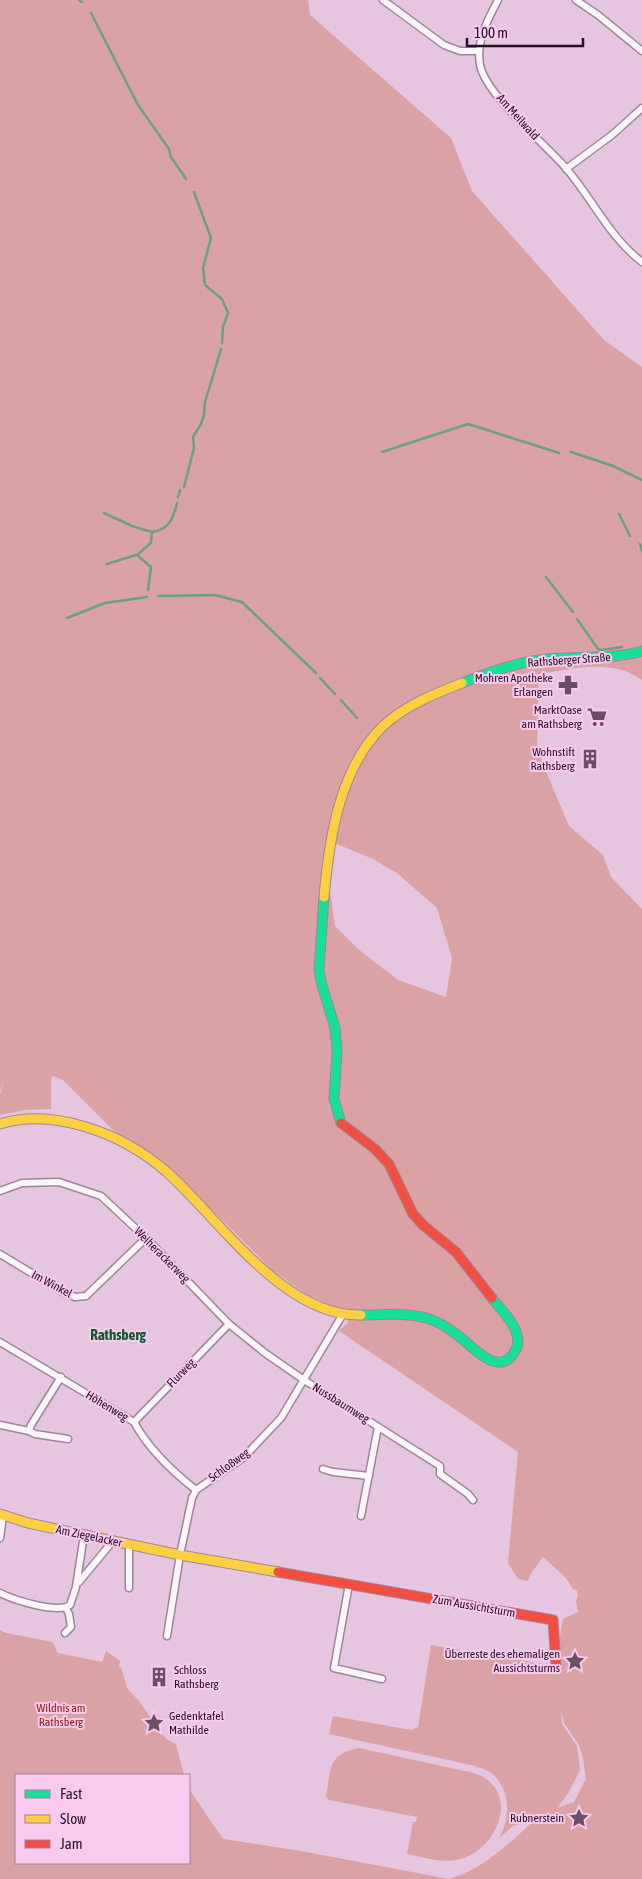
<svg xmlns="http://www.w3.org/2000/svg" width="642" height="1879" font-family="'Asap Condensed',sans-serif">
<rect width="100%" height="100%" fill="#e5c5df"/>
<path fill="#daa2a4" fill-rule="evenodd" d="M0,0H308L310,15L451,138L472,191L604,340L642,367V680C611,658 574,669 539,674L537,750L569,826L603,855L611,877L642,909V1879H0V1630L6,1633L48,1641L53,1643L58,1653L102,1662L106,1651L120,1661L119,1667H121L127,1688L139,1701L166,1739L176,1744L184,1775H16V1863H189V1789L223,1839L301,1851L449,1879C481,1870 511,1843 534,1820L513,1826L499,1838C511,1817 511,1788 490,1772C485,1769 478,1767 471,1765L329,1734L333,1716L411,1730L418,1727L431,1645L555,1666L552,1673H558L557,1653L563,1619L578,1612L576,1601L578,1596L577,1591L573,1589L566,1578L543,1557L530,1575L528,1581L518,1579L508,1563L518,1452L339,1331L348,1323L345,1310L335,1307L309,1296L273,1271L180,1178L150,1153L114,1131L63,1080L53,1076L51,1079V1109L25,1110L0,1115V1095L4,1079L0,1091ZM337,844L373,859L397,873L437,908L452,958L446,997L398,980L358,949L335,926L330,891L335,846ZM561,1710L564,1723L579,1745L583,1758L586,1779L574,1802L557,1808L569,1792L580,1770L577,1746L562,1724Z
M359,1748L474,1773C522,1789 499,1851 457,1860C441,1863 422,1857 407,1854L413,1822H416L417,1817L329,1800L326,1797C331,1770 327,1754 359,1748Z"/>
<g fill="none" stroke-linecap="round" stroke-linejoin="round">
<path stroke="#6aa180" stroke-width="2.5" d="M79,0L82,2
M91,13L138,105L169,149L171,157L186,179
M194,192L211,238L203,268L205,285L222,299L228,313L223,327L222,343
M382,452L468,424L559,453
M571,452L613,466L642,480
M184,487L194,448L193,437L201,424L204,415L205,402L221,349
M178,497L180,490
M104,513L132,526L152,532
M619,514L630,536
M640,544L642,551
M107,564L136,555
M546,577L573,612
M148,590L151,567L137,555L151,543L152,532C169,529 173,520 177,503
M158,596L215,595L242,602L316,673
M67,618L105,603L147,597
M577,619L598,649L602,650L622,647
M320,678L335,694
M341,700L357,718"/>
<defs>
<path id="street" d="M383,0L444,45L460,51H479
M498,0C487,21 476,41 480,65C486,95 544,143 565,167C592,198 609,237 642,262
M576,0L598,15L642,51
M566,169L612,135L642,108
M0,1191L22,1183L59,1182L101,1196L146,1238L229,1324L265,1353L304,1380L440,1466V1474L468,1494L473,1500
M0,1254L61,1291L75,1297L86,1296L146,1238
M0,1342L134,1422C148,1448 173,1472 196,1490
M134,1422L229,1324
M0,1425L29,1431L31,1425L61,1377
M29,1431L35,1434L68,1439
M323,1469L333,1472L369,1476
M361,1516L378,1427
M0,1538L3,1516
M129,1544V1588
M79,1582L113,1541
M349,1584L334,1668L382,1679
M0,1593C14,1600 57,1614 70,1605L76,1587L84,1535
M65,1633L71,1627L69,1614L66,1608
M167,1636L180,1555L192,1498L196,1490L244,1457L281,1418L343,1314"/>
<path id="fast" d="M462,683C490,672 516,662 547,659C578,656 611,660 642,651
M324,897L319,969L321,982L335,1028L337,1051L334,1099L341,1123
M361,1315C383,1315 405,1312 426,1318C437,1321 447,1327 456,1334C472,1345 498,1380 515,1351C526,1333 502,1311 492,1298"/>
<path id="slow" d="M324,897C329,840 339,770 382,727C404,706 434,694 462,683
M0,1124C29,1115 57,1118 86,1127C116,1136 144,1152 168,1173C220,1220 284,1317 361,1315
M0,1514L28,1523L180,1555L278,1572"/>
<path id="jam" d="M341,1123L375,1149L389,1164L413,1214L423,1225L456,1252L492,1298
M278,1572L553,1620L556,1665"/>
</defs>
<use href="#street" stroke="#9e869a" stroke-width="9"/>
<use href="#fast" stroke="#9e869a" stroke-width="11"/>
<use href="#slow" stroke="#9e869a" stroke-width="11"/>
<use href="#jam" stroke="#9e869a" stroke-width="11"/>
<use href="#street" stroke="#fbf6fa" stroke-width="6"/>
<use href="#fast" stroke="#16e098" stroke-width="9"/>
<use href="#slow" stroke="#ffcf43" stroke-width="9"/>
<use href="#jam" stroke="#f24e42" stroke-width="9"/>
</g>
<defs>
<symbol id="pharmacy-bare" viewBox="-9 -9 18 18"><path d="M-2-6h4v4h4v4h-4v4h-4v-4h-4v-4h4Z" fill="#695065" stroke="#f9caf0" stroke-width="2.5" paint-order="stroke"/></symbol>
<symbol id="supermarket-bare" viewBox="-9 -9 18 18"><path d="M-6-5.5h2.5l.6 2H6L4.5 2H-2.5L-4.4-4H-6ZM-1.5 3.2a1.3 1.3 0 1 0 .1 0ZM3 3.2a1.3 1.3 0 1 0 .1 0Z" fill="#695065" stroke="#f9caf0" stroke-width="2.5" paint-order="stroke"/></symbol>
<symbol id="building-bare" viewBox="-9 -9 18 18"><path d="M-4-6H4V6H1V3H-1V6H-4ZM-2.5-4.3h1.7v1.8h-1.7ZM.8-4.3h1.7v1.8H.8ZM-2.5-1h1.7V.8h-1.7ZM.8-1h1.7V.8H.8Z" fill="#695065" stroke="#f9caf0" stroke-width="2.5" paint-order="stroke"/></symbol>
<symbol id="sight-bare" viewBox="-9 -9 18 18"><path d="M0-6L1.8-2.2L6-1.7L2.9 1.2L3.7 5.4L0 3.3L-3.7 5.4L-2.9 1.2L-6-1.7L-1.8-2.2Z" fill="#695065" stroke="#f9caf0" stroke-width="2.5" paint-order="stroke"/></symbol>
</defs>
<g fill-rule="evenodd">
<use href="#pharmacy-bare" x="554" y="671" width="28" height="28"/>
<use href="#supermarket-bare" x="583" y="703" width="28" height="28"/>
<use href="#building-bare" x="576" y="745" width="28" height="28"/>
<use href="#sight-bare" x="561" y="1647" width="28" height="28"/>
<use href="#building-bare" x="145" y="1663" width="28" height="28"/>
<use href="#sight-bare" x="140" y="1709" width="28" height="28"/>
<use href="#sight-bare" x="565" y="1804" width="28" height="28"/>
</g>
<g text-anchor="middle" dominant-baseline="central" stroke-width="4" stroke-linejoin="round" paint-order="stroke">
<g font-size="12" fill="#261123" stroke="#f9caf0">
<text transform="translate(518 117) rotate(48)">Am Meilwald</text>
<text transform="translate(569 660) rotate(-4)">Rathsberger Straße</text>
<text transform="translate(162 1255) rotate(45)">Weiherackerweg</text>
<text transform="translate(52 1284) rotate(28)">Im Winkel</text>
<text transform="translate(181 1373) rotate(-46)">Flurweg</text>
<text transform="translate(341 1403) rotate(32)">Nussbaumweg</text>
<text transform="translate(107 1406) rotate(31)">Höhenweg</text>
<text transform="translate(229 1465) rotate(-36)">Schloßweg</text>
<text transform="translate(89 1536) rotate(12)">Am Ziegelacker</text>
<text transform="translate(474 1606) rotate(10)">Zum Aussichtsturm</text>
</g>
<g font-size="12" fill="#261123" stroke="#f9caf0" text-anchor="end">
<text x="553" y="678">Mohren Apotheke<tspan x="553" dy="14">Erlangen</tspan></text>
<text x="582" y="710">MarktOase<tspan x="582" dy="14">am Rathsberg</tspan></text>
<text x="575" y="752">Wohnstift<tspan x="575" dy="14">Rathsberg</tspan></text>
<text x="560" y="1654">Überreste des ehemaligen<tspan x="560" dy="14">Aussichtsturms</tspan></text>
<text x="174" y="1670" text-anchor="start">Schloss<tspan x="174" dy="14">Rathsberg</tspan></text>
<text x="169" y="1716" text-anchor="start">Gedenktafel<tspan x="169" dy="14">Mathilde</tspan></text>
<text x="564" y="1818">Rubnerstein</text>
</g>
<g font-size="12" fill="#8e1b03" stroke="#f9caf0">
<text x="61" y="1708">Wildnis am<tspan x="61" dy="14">Rathsberg</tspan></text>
</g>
<g font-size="15" font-weight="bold" fill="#0d5a2f" stroke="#f9caf0">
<text x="118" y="1334">Rathsberg</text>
</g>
</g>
<rect x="15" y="1774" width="175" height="90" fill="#f9caf0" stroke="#a5809e"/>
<rect x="25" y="1790" width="25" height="8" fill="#16e098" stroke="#a5809e"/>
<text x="60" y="1799" font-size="15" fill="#261123">Fast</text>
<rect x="25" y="1815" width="25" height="8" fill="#ffcf43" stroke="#a5809e"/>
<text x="60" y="1824" font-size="15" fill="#261123">Slow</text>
<rect x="25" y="1840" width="25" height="8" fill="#f24e42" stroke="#a5809e"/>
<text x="60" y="1849" font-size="15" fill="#261123">Jam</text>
<path d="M467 38v8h116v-8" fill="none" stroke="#261123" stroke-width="2.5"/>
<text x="474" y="38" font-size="15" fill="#261123" stroke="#f9caf0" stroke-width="4" paint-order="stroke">100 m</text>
</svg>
